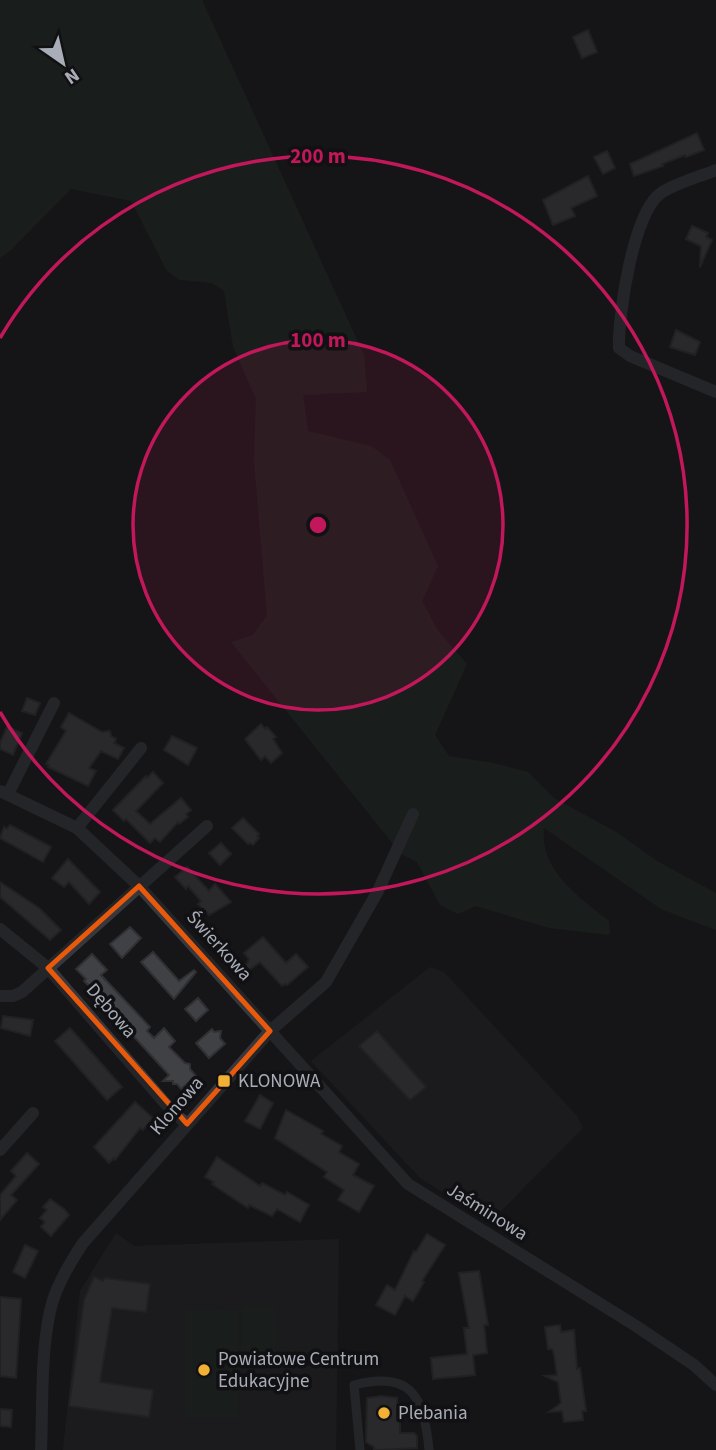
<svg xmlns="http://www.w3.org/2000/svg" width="716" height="1450" font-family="'Source Sans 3',sans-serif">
<rect width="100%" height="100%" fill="#161618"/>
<path fill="#222225" d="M430,967L444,972L577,1116L583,1128L501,1211L481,1201L472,1210L420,1178L311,1061Z
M116,1233L134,1246L339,1239L336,1450H63L80,1291Z"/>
<path fill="#1e261f" d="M0,0H202L364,355L367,392L303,395L308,431L371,446L390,460L438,566L422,601L438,631L467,664L435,735L449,756L494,763L528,772L554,798L618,833L657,861L716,893V930L661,909L544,828C539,870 580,898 609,921L610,935L549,928L476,906L458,914L440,905L417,862L401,854L231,642L253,635L267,615L254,460L256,399L233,347L224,291L212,283L180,280L167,271L131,201L71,189L10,251L0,258Z
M275,1306L276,1363H242L241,1307Z
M238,1309L239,1418L185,1419V1310Z"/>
<path fill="#404145" stroke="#303034" stroke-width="2" d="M588,30L597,52L582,58L573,37Z
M697,133L704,150L686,157L685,155L662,164L663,166L634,176L630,164Z
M607,151L615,168L603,174L594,157Z
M588,176L597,196L571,208L575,216L553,225L543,200Z
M692,226L708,233L706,237L712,240L700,267L701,246L686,239Z
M676,330L700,342L695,355L670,347Z
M27,698L40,703L35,715L22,711Z
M69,713L102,732L110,731L111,736L116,739L114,743L124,748L118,759L101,751L89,768L96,771L88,786L48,767L49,765L46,764L66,731L61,727Z
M261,724L265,729L267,727L276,737L273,739L282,753L271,763L265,756L261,760L245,739Z
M7,727L22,733L13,755L0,749V743Z
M172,736L197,748L188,765L164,750Z
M153,772L163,783L136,811L150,824L181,798L191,810L186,814L188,817L179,824L178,822L160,842L155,838L150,843L126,819L124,821L113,810L146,776L147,778Z
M243,818L259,834L257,836L259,838L253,845L250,843L248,844L232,828Z
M10,825L51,847L43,862L0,838L4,827L7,829Z
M221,843L231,854L220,865L209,853Z
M68,859L100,892L89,904L69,882L64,887L52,878Z
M187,867L209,891L215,884L231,902L209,915L198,904L201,901L188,886L186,889L175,877Z
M0,882L39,908L61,930L50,940L0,897Z
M130,927L141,938L122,958L110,944Z
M263,937L286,963L296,954L308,967L287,985L285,984L282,986L260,962L240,977L249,959L244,953Z
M153,952L179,981L194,970L196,972L174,999L141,962Z
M92,954L107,970L101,975L150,1027L147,1031L154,1038L164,1028L175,1041L169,1047L185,1063L190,1064V1069L196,1076L181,1089L177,1084H173V1081H163L169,1075L126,1028L128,1026L84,981L86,979L76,969Z
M198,998L208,1010L196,1021L185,1009Z
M3,1016L33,1020L30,1036L1,1028Z
M70,1028L122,1087L107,1100L55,1041Z
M212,1029L214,1032L221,1031L220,1038L225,1044L209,1058L196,1043Z
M377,1031L426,1087L410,1100L359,1046Z
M260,1095L273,1103L260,1129L245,1121Z
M135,1102L153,1118L143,1130L140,1128L115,1160L114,1158L109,1163L94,1147Z
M286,1110L323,1131L321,1134L342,1146L339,1152L359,1164L353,1175L374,1186L359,1212L338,1200L344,1190L324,1177L327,1172L275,1138Z
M27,1153L39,1164L11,1195L17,1200L0,1220V1195L16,1176L11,1171Z
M217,1157L260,1186L262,1183L285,1195L287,1192L309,1205L300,1222L277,1209L272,1216L249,1205L248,1208L212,1184L214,1182L205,1177Z
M50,1199L64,1209L69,1215L51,1236L41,1227L45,1222L40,1218L47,1210L43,1207Z
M427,1234L445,1245L422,1281L424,1282L413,1301L405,1296L395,1315L376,1305L387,1285L395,1290L414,1251L416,1252Z
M25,1245L38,1251L25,1278L13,1272Z
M479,1271L488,1325H484L487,1353L473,1355L475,1375L433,1379L431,1358L467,1354L464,1328H469L459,1273Z
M94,1277L103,1281L105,1278L150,1284L146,1312L112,1308L100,1382L153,1390L149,1417L69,1406L84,1300Z
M0,1297L21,1299L16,1378L0,1376Z
M560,1325L561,1332L574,1330L577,1369L580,1368L586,1411H582L583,1420L564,1422L562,1411L549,1412L561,1403L558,1382L545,1376L557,1375L554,1354L552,1349H548L545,1327Z
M381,1396L397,1398V1402L400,1404V1433H414L417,1436V1448L374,1450V1447L366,1442L367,1398Z
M0,1409L12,1410L11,1427L0,1426Z"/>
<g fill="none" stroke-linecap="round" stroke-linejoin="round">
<path stroke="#37383d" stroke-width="9" d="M360,1450L354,1385C412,1370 424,1397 429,1450"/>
<path stroke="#37383d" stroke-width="12" d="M716,170C699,177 676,183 661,193C633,212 618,316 619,348L630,356L716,392
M0,791L77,828L139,886L408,1184L636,1326L694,1365L716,1385
M8,794L54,703
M77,828L141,748
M0,929L48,968L171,1110L187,1124
M0,996H13L22,992L207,826
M0,1150L33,1113
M41,1450C43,1404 40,1343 53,1300C60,1279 71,1261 83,1243L270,1031L326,982L378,891L413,814"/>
</g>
<path d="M0 0H716V1450H0ZM139,886L270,1031L187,1124L48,968Z" fill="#161618" fill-opacity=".55" fill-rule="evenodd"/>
<path fill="none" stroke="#e8590c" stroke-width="5" stroke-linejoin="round" d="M139,886L270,1031L187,1124L48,968Z"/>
<circle cx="318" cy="525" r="185" fill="#c2185b" fill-opacity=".12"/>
<g fill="none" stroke="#c2185b" stroke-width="3.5">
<circle cx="318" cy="525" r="185"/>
<path d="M0 338A369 369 0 1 1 0 712"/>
</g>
<g fill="#f2b134" stroke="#111113" stroke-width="2.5">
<rect x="217" y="1074" width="14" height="14" rx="3.5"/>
<circle cx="204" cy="1370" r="7"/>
<circle cx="384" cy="1413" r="7"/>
</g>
<g text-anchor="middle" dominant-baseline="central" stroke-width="7" stroke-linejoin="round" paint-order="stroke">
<g font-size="19" fill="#a8adb8" stroke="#111113">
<text transform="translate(219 946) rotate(48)">Świerkowa</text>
<text transform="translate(111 1011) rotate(49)">Dębowa</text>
<text transform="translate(177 1106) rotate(-49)">Klonowa</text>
<text transform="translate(487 1212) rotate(32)">Jaśminowa</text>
</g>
<g font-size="19" fill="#a8adb8" stroke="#111113" text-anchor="start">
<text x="238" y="1081">KLONOWA</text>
<text x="218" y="1359">Powiatowe Centrum<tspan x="218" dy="22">Edukacyjne</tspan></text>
<text x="398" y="1413">Plebania</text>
</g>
</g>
<circle cx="318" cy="525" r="10" fill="#c2185b" stroke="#111113" stroke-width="3.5"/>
<g font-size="21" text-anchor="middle" font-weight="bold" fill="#c2185b" stroke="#111113" stroke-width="7" stroke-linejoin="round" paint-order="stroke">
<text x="318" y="163">200 m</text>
<text x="318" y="347">100 m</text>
</g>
<g transform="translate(63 63) rotate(146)" stroke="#111113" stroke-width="5" paint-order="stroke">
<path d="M0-5L12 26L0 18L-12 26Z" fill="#a8adb8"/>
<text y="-10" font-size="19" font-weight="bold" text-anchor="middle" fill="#a8adb8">N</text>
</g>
</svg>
